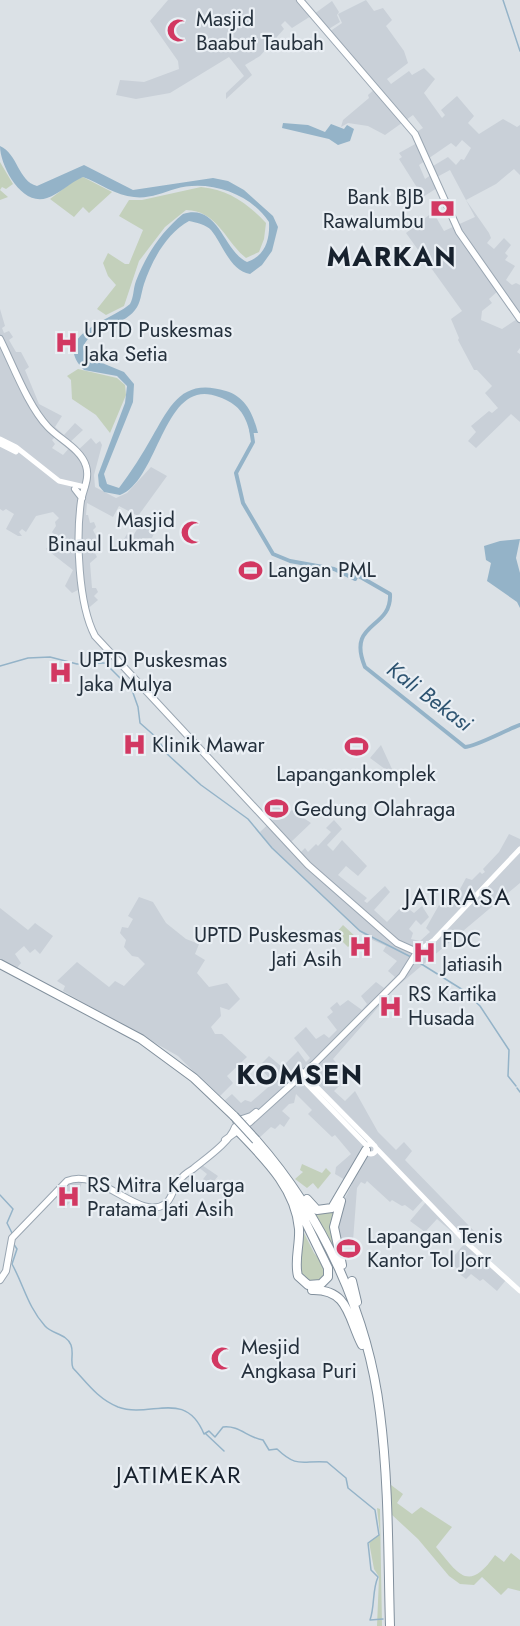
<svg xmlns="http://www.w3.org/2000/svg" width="520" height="1626" font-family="Jost,sans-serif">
<rect width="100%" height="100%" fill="#dbe1e6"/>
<path fill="#c9d0d8" d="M168,0H297L311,16L292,28L285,21L281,25L284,29L260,56L245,65L252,75L226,99V93L244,76L229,57L170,93L136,99L116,95L120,80L144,82L179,69L178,61L150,21Z
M366,0L374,11L383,8L392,20L386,26L404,51L408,63L387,79L391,84L409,71L412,75L424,68L435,79L424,93L442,118L445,115L441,110L457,96L474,116L468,123L479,134L503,119L517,127L520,125V175L514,169L496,184L466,200L489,233L491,238L487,243L494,249L504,238L511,245L505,253L508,256L505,260L515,266L506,280L512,285L516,283L520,285V312L515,313L498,291L489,299L492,303L482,311L481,320L502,329L517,319L520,321V348L517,352L520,354V422L511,414L476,448L468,441L476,432L471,426L489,411L492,413L498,408L485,393L492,386L477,370H474L458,340L459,338L451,319L462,311L406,233L433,212L444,231L475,217L450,170L437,177L433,166L448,157L456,165L461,159L464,160L471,148L462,140L456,147L451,143L419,165L425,179L431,175L437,188L423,197L399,159L402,157L399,153L417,143L413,134L423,128L413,115L385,135L368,126L348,123L341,127L343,120L369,98L368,95L377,87L329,32L342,23L338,14Z
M332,1L339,12L337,15L340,22L327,30L314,14Z
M0,309L5,326L2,328L4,333L9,331L13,337L9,340L16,352H21L29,367L25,370L39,404L62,416L55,427L64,435L75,423L83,430L68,444L56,436L52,440L55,444L52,448L63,455L70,447L76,452L91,438L96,444L100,441L102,445L94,475L95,487L116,498L127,493L151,467L167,476L138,516L119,506L113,517L87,503L86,515H88L90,523L94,522L96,527L93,530L98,540L91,545L97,557L90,563L92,588H96L98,592L94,596L98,600L85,611L82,588L72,593L65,586L73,570L46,549L56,537L52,532L56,526L55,522L59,518L53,512L36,516L26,532L22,529L19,532L22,536H18L6,529L14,514L6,509L3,511L0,509Z
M142,521L156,529L152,538H142L133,553L120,546L127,534L133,536Z
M381,745L392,769L389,772L370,758Z
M275,803L286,815L292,810L311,823L290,843L300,853L305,848L308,852L316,844L318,846L331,832L326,828L334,820L342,829L327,845L333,851L342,840L367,866L358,876L346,866L338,875L367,898L364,901L367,903L385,886L390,892L374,910L387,922L403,905L414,913L422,906L429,917L421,925L416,920L409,929L413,933L411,939L420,941L430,932L426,928L439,905L446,908L452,904L466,878L472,880L480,872L482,874L485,872L483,869L499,852L509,834L520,839V883L394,989L333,1059L348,1077L334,1091L345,1101L355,1091L378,1132L396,1150L404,1142L412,1151L405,1160L475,1232L465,1243L506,1280L497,1291L483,1279L480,1281L471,1274L466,1279L457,1272L458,1269L449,1262L465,1243L437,1219L425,1232L410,1221L426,1202L424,1199L413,1211L405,1205L402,1206L392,1200L390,1202L367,1181L365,1184L361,1182L357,1188L353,1241L339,1243L337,1215L352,1184L335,1174L336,1167L351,1154L335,1135L332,1137L308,1114L312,1110L296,1094L294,1103L289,1104L282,1111L290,1118L284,1127L280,1124L275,1129L271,1127L259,1138L224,1101L232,1094L241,1103L245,1100L251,1102L273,1083L259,1066L269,1056L282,1067L298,1051L306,1062L310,1058L294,1038L306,1027L316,1039L324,1034L329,1038L337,1030L327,1017L333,1012L330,1008L337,1002L340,1006L348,1000L362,1010L367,1004L361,996L376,982L384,988L395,977L388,971L397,961L383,951L386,946L368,938L356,928L272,848L260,832L277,816L270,808Z
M139,897L153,902L166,923L186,939L199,944L195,954L205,960L197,973L209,987L227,983L240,999L229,1010L220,1007L221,1016L211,1027L215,1034H222L247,1057L227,1076L233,1083L219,1097L178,1056L63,991L65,986L57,981L77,962L109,987L115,981L124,986L145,964L138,957L132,956L124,947L126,940L120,933L122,927L128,928L133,919L128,916Z
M0,908L28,930L35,923L53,936L40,954L35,949L30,953L24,946L15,954L21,963L17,968L0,960Z
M199,1163L218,1176L205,1193L197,1187L207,1174L197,1166Z
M83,1180L78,1193L64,1209L60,1201H64L61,1191L68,1186L66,1182Z"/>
<path fill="#c3d0bb" d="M0,162L13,184L6,189L2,187L0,190L8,197L0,200Z
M83,177L112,192L89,213L83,207L74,217L50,199L75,180Z
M201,187C229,190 247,203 266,223L264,239L259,252L246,258C225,241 218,211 186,210L165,227L139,261L124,306L106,315L97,309L116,285L108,276L103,263L108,253L125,264H129L143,230L119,216L129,200H142Z
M78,369L117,378L125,385L126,395L110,433L96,415L72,399L71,380L67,376Z
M343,925L357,938L348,947L335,934Z
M302,1164L322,1173L326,1168L331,1173L318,1189L313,1183L307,1188L295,1179L303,1172L300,1170Z
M294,1200L303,1231L314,1253L327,1268L322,1283L301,1280Z
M306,1200L314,1210L336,1207V1254Z
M391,1485L403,1494L397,1503L412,1514L421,1507L452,1527L436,1547C458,1573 468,1594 495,1555L504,1562L511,1553L520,1560V1591L508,1588L501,1595L482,1577L474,1585L460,1584L449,1576L418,1539L391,1514Z
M377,1508L380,1509L382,1626H377L379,1577L374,1569L369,1542L380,1534Z"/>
<path fill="#94b3c8" d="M283,123L308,125L325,132L331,124L344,129L347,125L354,129L350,141L338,145L329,139L282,128Z
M0,146C18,154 18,181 37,186L84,165L133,190L213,178L228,181L244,190L273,216L278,227L272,251L262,265L250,274C230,271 222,243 211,230C207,225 195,222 189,221C167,233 152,260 144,284C141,293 141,303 135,310C121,328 93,324 83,347L85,356L124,372L134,384L133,402L104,474L107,484L119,488C131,472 142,455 152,437C170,406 182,377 226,391C246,397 253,414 258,433H250C245,413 238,404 219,397C163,375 160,480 120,495L104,492L99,486L98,475L125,403L127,386L117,376L84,370C49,335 113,320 130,304C134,297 133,289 136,281C146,255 161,232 183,214C219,203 223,251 247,262C265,256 270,240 269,222C250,193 208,179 175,189C162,193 148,199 134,197C116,196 100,183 83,177C71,182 59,194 47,198C22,207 0,166 0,146Z
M520,539L516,558L520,573V608L517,602L487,581L491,563L486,560L484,546L500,541Z"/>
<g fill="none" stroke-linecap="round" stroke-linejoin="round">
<path stroke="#94b3c8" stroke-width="1.5" d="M503,0L520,51
M105,663L132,690L138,707L140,723L157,738L166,753L201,785L248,819L272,848L360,931L411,957
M0,666L28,658L50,657L77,664L104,663
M415,960L463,990L480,1006L509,1050L508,1076L516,1086
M517,1088L520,1092
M0,1195L13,1209L7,1223L13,1235
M13,1243L17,1249L12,1264C24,1286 28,1307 45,1326C52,1334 67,1334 71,1345C74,1353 70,1361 73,1368C87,1383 98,1399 118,1407C151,1419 185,1388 204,1434L209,1431L215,1437L223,1427C239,1425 248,1438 263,1440L269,1450L277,1449C298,1469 302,1460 327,1462L346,1478L348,1488L375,1510L379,1535L368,1543L371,1570L378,1577C372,1590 375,1606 370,1620L383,1619
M206,1434L224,1451"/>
<path stroke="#94b3c8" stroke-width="4" d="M251,429L253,442L236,473L243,503L273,554L290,561L334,569L355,579L357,575L390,594C392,630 346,621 365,667L465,747C475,747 508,729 520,725"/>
<defs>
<path id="primary" d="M300,0L415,134L459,232L520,319
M0,339C13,365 28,406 48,427C59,439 81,449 86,466C90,478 83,490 81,501C76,537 78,604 95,636L308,865L397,943L417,952L402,976L314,1064L250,1122L225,1140
M75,489L82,498
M236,1121L251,1116L256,1112
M0,1280L6,1271L12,1238L67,1181C100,1167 140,1222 165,1204C172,1200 173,1187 179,1181C182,1176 188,1172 193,1169C205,1159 230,1142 235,1127"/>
<path id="motorway" d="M0,964L141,1039L194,1078L234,1116
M239,1132C265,1159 296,1189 299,1229C300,1245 294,1261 298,1276L308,1285L321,1284L328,1277V1268L288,1186
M256,1140C322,1215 368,1313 380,1413C389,1484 388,1555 390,1626
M307,1199L317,1210L332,1208L366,1150
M341,1201L334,1227L342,1265
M352,1281L357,1302
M312,1290C349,1289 348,1318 362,1345"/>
</defs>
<use href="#primary" stroke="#9aa6b2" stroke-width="8"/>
<use href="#motorway" stroke="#82909d" stroke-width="10"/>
<path stroke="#fff" stroke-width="5" d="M0,439L16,447L59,481L85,487
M0,444L16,452
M417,952L434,940L520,849
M301,1071L373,1144
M296,1081H304L367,1146
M366 1149a5 5 0 1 1 10 0a5 5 0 1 1-10 0Z
M376,1148L468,1244L520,1291"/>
<use href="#primary" stroke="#fff" stroke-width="6"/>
<use href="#motorway" stroke="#fff" stroke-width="8"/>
<defs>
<path id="motorway-bridge" d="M234,1116L256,1140"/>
</defs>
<use href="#motorway-bridge" stroke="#82909d" stroke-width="10" stroke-linecap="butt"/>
<use href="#motorway-bridge" stroke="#fff" stroke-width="8"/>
</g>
<defs>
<symbol id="mosque-bare" viewBox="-9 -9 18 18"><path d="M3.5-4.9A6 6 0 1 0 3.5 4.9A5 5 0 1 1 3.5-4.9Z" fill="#d23862" stroke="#eaeff4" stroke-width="2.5" paint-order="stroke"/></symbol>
<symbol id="bank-bare" viewBox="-9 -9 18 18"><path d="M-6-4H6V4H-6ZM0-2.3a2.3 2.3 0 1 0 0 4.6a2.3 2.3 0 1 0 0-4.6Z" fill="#d23862" stroke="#eaeff4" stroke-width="2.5" paint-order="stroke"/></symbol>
<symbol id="hospital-bare" viewBox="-9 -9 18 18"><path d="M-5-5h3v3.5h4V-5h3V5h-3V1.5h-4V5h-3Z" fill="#d23862" stroke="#eaeff4" stroke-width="2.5" paint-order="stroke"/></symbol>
<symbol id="stadium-bare" viewBox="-9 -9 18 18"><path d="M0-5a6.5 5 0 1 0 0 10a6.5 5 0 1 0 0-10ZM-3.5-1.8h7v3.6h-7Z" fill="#d23862" stroke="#eaeff4" stroke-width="2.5" paint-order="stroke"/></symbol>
</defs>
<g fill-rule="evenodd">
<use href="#mosque-bare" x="162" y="14" width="33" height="33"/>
<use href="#bank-bare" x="426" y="192" width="33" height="33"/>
<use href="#hospital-bare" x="50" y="326" width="33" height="33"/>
<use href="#mosque-bare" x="176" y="516" width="33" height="33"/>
<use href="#stadium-bare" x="234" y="554" width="33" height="33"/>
<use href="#hospital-bare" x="44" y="656" width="33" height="33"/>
<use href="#hospital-bare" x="118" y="728" width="33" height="33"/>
<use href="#stadium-bare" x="340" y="730" width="33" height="33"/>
<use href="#stadium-bare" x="260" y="792" width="33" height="33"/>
<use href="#hospital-bare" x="344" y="930" width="33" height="33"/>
<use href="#hospital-bare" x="408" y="936" width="33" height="33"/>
<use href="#hospital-bare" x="374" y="990" width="33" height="33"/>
<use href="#hospital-bare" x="52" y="1180" width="33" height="33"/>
<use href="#stadium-bare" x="332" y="1232" width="33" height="33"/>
<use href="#mosque-bare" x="206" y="1342" width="33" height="33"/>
</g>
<g text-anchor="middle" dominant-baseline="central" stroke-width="4.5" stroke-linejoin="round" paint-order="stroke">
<g font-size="21" fill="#24303c" stroke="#eaeff4" text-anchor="start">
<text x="196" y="19">Masjid<tspan x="196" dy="24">Baabut Taubah</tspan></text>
<text x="424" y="197" text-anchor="end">Bank BJB<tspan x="424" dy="24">Rawalumbu</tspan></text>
<text x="84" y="330">UPTD Puskesmas<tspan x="84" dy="24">Jaka Setia</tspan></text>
<text x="175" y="520" text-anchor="end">Masjid<tspan x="175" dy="24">Binaul Lukmah</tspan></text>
<text x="268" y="570">Langan PML</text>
<text x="79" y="660">UPTD Puskesmas<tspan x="79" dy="24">Jaka Mulya</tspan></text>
<text x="152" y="745">Klinik Mawar</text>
<text x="356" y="774" text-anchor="middle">Lapangankomplek</text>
<text x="294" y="809">Gedung Olahraga</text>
<text x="342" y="935" text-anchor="end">UPTD Puskesmas<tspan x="342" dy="24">Jati Asih</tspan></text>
<text x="442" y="940">FDC<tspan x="442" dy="24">Jatiasih</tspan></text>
<text x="408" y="994">RS Kartika<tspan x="408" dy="24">Husada</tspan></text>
<text x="87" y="1185">RS Mitra Keluarga<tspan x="87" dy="24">Pratama Jati Asih</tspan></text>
<text x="367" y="1236">Lapangan Tenis<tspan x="367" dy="24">Kantor Tol Jorr</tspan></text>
<text x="241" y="1347">Mesjid<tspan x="241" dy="24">Angkasa Puri</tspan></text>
</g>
<g font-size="22" font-style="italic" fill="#2e5471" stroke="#eaeff4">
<text transform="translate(430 696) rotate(37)">Kali Bekasi</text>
</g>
<g font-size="24" letter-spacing="1.5" fill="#17212d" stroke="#eaeff4">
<text x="458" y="896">JATIRASA</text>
<text x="179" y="1474">JATIMEKAR</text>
</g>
<g font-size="27" font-weight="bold" letter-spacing="1.5" fill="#17212d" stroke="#eaeff4">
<text x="392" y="256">MARKAN</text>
<text x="300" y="1074">KOMSEN</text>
</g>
</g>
</svg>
